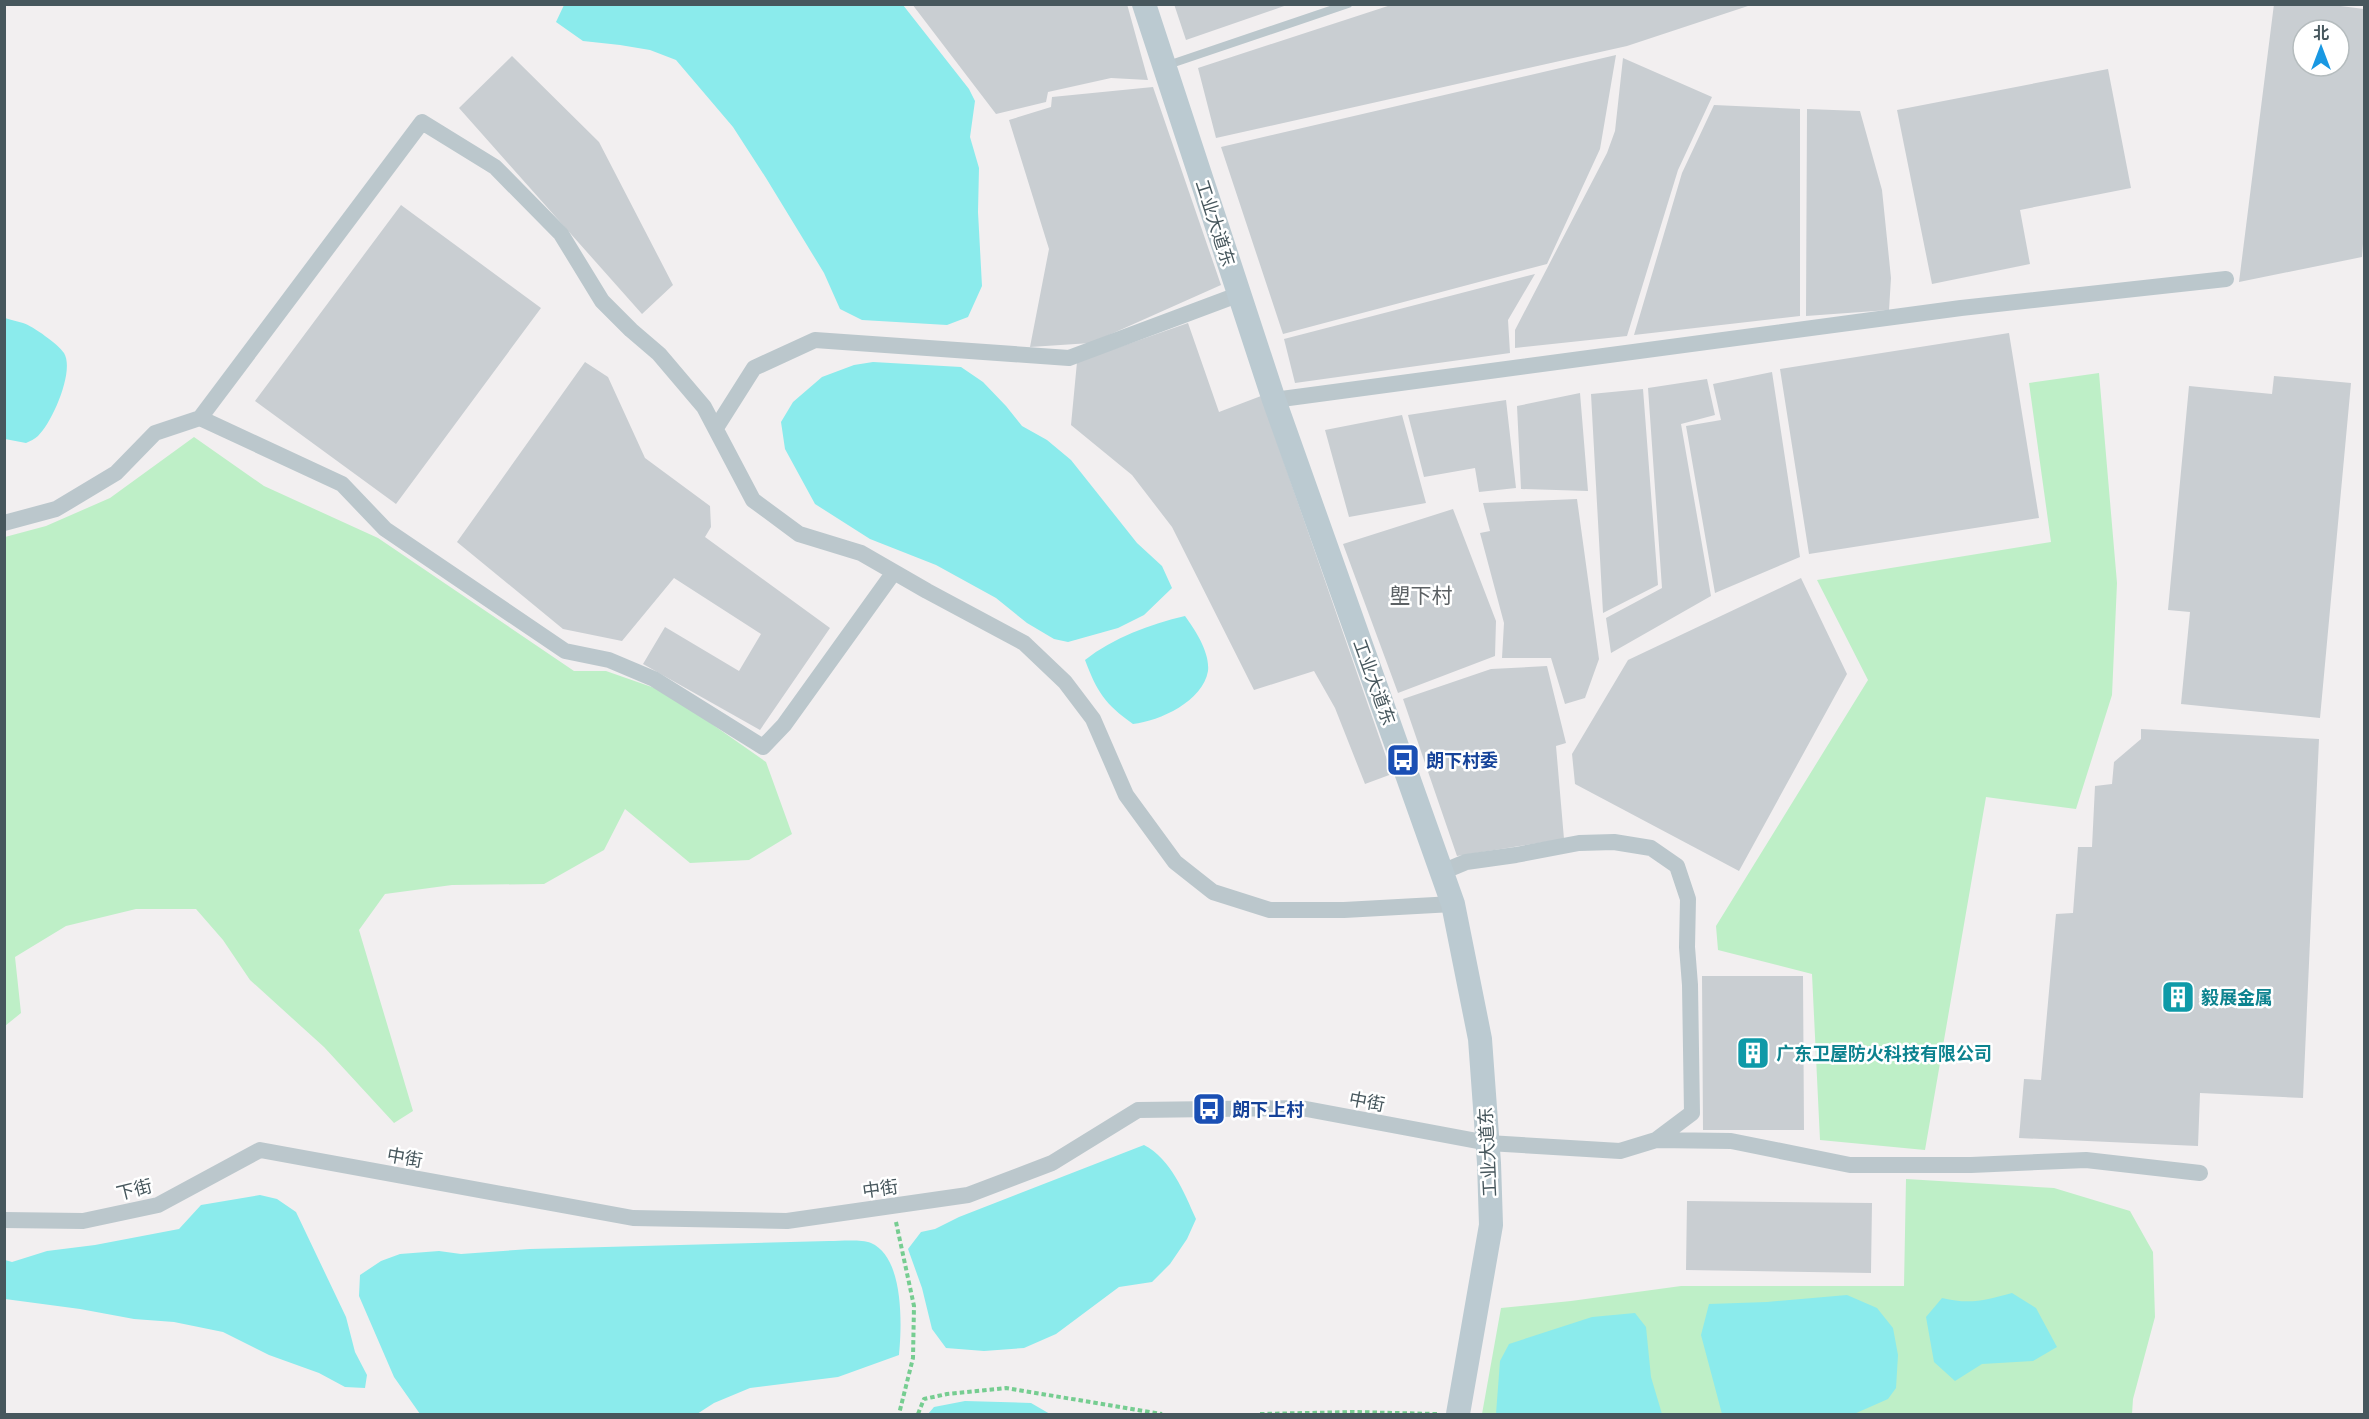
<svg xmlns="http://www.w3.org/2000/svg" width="2369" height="1419" font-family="'Open Sans','Noto Sans SC',sans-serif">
<rect width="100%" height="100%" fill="#f2eff0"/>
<path fill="#beefc7" d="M2099,373L2117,583L2112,695L2076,809L1986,797L1925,1150L1820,1140L1812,974L1718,950L1716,926L1868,680L1817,580L2051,542L2029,383Z
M194,437L264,486L378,538L574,671H606L666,692L766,762L792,834L749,860L690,863L625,809L604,850L544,884L452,885L385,894L359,930L413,1111L394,1123L324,1047L250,980L223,940L196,909H136L66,926L15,957L21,1013L5,1026V537L46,526L110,498Z
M1906,1179L2054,1188L2130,1211L2153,1252L2155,1317L2133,1399L2132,1414H1482L1501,1308L1571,1301L1681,1286H1904Z"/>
<path fill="#8bebec" d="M564,5H903L969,89L975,101L970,137L979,168L978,212L982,286L968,317L947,325L862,320L840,309L824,273L766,178L733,127L676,60L650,50L620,45L583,41L556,22Z
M5,318C10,320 17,321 23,323C33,326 59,345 64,353C75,371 52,423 38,436C35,439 30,441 26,443L5,439Z
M873,362L961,367L983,382L1006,406L1022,426L1047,440L1071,460L1137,543L1162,566L1172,588L1144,615L1118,628L1068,642L1054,639L1027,623L996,598L936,565L870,539L815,504L785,449L781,422L793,402L822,377L854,365Z
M1185,616C1195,630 1210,652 1208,671C1203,701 1160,721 1133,724C1105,704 1097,692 1085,660C1113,638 1150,624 1185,616Z
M1144,1145C1171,1159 1184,1192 1196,1219L1187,1239L1170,1264L1152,1282L1119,1287L1056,1334L1024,1348L984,1351L946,1348L932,1329L922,1288L908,1249L921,1232L935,1229L959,1217Z
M260,1195L277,1199L296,1212L346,1317L355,1352L367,1375L365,1388L345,1387L319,1373L269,1355L223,1332L174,1322L134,1319L80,1309L5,1299V1260L12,1262L47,1251L95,1245L179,1229L201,1205Z
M829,1241C841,1241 861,1239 871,1243C904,1257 902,1325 899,1355L838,1377L750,1388L714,1403L697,1414H420L394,1377L359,1296L360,1275L381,1261L400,1254L439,1251L461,1254L530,1249Z
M2012,1293L2036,1308L2057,1347L2033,1361L1982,1364L1955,1381L1934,1362L1926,1317L1942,1298C1971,1305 1985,1300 2012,1293Z
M1847,1295L1877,1308L1893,1328L1898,1355L1896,1388L1888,1399L1854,1414H1722L1701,1335L1709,1304L1767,1302Z
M1635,1313L1646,1327L1651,1377L1662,1414H1496L1500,1361L1509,1344L1592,1317Z
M965,1401L1031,1403L1050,1414H928L934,1407Z"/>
<path fill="#c9ced2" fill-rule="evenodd" d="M912,4H1127L1148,80L1111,78L1048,92L1046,102L996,114Z
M1174,4H1287V5L1186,40Z
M1394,4H1751V5L1627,46L1216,138L1198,68Z
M2274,4H2325L2364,9V231L2362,257L2239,282ZM2303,30H2339V66H2303Z
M1616,55L1600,149L1547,264L1283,334L1221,147Z
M512,56L599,142L673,285L642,314L459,108Z
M1623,58L1712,97L1678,170L1627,336L1515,348V330L1607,153L1615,131Z
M2108,69L2131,188L2020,210L2030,264L1932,284L1897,110Z
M1153,87L1221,285L1091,343L1030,347L1049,249L1009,120L1051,107L1052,97Z
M1714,105L1800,109V316L1634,335L1682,173Z
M1807,109L1860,111L1882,190L1891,278L1889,310L1806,316Z
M401,205L541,308L396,504L255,401Z
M1535,274L1508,320L1510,353L1295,383L1284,339Z
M1188,323L1219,412L1261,396L1392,774L1365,784L1335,708L1314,671L1254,690L1172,527L1132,475L1071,425L1077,362Z
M2009,333L2039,518L1809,554L1780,369Z
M585,362L608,377L645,458L710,506L711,527L705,537L830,628L760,730L643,664L665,627L739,671L761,634L674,578L622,641L563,629L457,542Z
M1772,372L1800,557L1715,593L1686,426L1721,420L1713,384Z
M2274,376L2351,383L2320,718L2181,704L2190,612L2168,610L2189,386L2272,394Z
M1707,379L1715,415L1681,424L1711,596L1611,653L1606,618L1662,588L1648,388Z
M1643,389L1658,585L1603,613L1591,394Z
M1580,393L1588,491L1521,489L1517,406Z
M1506,400L1516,488L1479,492L1475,468L1424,477L1408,415Z
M1402,415L1426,503L1349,517L1325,430Z
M1577,499L1599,659L1585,698L1565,704L1551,658H1502L1504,623L1480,533L1490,531L1483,503Z
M1453,509L1496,621L1495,656L1398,693L1343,544Z
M1801,578L1847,674L1739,871L1575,784L1572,754L1628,660Z
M1547,666L1566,743L1556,746L1564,839L1457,856L1403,699L1491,669Z
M2141,729L2319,739L2303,1098L2200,1093L2198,1146L2019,1138L2024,1079L2041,1080L2056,914L2073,913L2078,847H2092L2095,786L2112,784L2114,762L2141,739Z
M1702,976H1803L1804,1130H1703Z
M1687,1201L1872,1203L1871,1273L1686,1270Z"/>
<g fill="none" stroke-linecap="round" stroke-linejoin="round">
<path stroke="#76cd91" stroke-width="4" stroke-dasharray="4.5 3" stroke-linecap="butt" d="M896,1222L914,1306L913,1358L899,1414
M918,1414L924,1399L947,1394L1006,1388L1162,1414
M1260,1414L1354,1412L1437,1414"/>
<path stroke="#bbc7cc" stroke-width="8" d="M1165,66L1348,4"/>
<path stroke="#bbc7cc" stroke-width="16" d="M1274,400L1961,308L2226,279
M200,418L422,122L495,167L561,234L602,301L631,330L659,354L704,407L753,500L799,534L861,553L927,591L1024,643L1065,682L1093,719L1126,795L1175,862L1213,892L1270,910H1344L1453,904
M716,428L754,368L815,340L1069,358L1240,294
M4,523L56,509L116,473L155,433L200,418L342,484L385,529L565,651L609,660L654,679L763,747L784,725L894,572
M1656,1140L1731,1141L1850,1165H1971L2086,1160L2200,1173
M4,1220L83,1221L158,1205L260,1150L633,1218L787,1221L968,1195L1052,1163L1138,1110L1301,1108L1488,1143L1620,1151L1656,1140L1692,1113L1690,985L1687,947L1688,899L1677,866L1651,848L1614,842L1579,843L1516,855L1466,862L1442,872"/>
<path stroke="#bbcad1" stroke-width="24" d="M1144,4L1274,400L1453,904L1480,1039L1489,1163L1491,1225L1458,1414"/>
</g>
<defs>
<symbol id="bus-square" viewBox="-11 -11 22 22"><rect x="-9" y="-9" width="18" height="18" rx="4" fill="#1a4fb4" stroke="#fff"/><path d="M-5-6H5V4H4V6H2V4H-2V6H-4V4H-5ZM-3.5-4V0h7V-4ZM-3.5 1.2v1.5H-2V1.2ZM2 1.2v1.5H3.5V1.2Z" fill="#fff"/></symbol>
<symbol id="building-square" viewBox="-11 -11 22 22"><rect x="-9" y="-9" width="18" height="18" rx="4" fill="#0f9aa8" stroke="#fff"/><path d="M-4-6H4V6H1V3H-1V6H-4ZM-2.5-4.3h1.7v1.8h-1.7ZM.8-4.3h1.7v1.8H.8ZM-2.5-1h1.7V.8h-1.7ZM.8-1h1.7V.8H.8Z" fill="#fff"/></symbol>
</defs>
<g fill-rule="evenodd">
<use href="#bus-square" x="1384" y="741" width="38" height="38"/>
<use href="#building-square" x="2159" y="978" width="38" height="38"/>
<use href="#building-square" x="1734" y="1034" width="38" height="38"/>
<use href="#bus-square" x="1190" y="1090" width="38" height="38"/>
</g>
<g text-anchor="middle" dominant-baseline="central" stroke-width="5" stroke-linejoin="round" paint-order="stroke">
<g font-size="18" fill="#47575d" stroke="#fff">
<text transform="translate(1216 223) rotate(72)">工业大道东</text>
<text transform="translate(1375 682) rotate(70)">工业大道东</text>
<text transform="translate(1367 1101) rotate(11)">中街</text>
<text transform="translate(1487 1152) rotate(-93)">工业大道东</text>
<text transform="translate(405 1157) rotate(10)">中街</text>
<text transform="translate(880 1188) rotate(-8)">中街</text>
<text transform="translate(134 1189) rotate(-14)">下街</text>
</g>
<g font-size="18" font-weight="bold" fill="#164399" stroke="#fff" text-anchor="start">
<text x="1426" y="760">朗下村委</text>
<text x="1232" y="1109">朗下上村</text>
</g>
<g font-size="18" font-weight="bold" fill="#0d838f" stroke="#fff" text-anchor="start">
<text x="2201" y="997">毅展金属</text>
<text x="1776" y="1053">广东卫屋防火科技有限公司</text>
</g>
<g font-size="21" fill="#5c6164" stroke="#fff">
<text x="1421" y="595">塱下村</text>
</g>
</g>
<rect width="2369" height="1419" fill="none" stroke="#47575d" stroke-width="12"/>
<g transform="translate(2321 48)"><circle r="28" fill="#ffffff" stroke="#b5bcbe" stroke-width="1.5"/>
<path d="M0-4.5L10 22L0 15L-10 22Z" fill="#1998e2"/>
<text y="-9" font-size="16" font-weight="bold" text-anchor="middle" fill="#47575d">北</text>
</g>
</svg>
